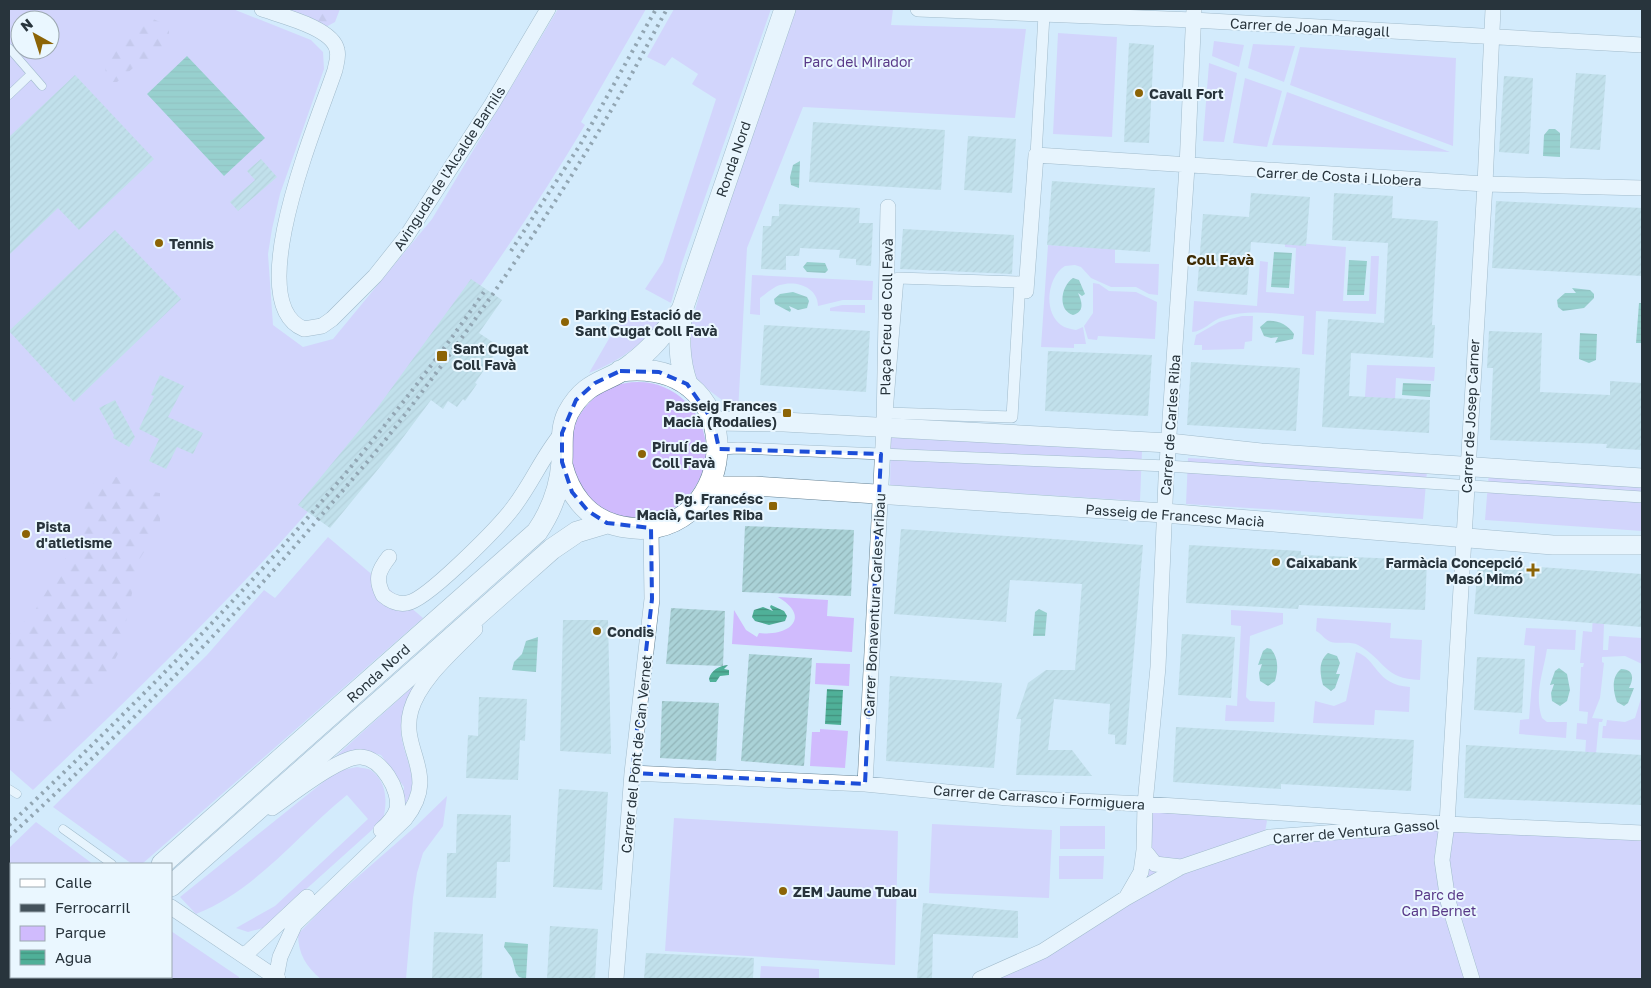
<svg xmlns="http://www.w3.org/2000/svg" width="1651" height="988" font-family="'Golos Text',sans-serif">
<defs>
<pattern id="forest-firs" width="22" height="20" patternUnits="userSpaceOnUse" patternTransform="scale(1.25)"><rect width="22" height="20" fill="#d0bbfd"/><path d="M5 1l3.5 6h-7zM16 11l3.5 6h-7z" fill="#b3a1da"/></pattern>
<pattern id="water-rules" width="6" height="5" patternUnits="userSpaceOnUse" patternTransform="scale(1.25)"><rect width="6" height="5" fill="#4fb098"/><path d="M0 2.5h6" fill="none" stroke="#42907d"/></pattern>
<pattern id="building-hatch" width="6" height="6" patternUnits="userSpaceOnUse" patternTransform="scale(1.25)"><rect width="6" height="6" fill="#aad2d7"/><path d="M-1 1l2-2M0 6l6-6M5 7l2-2" fill="none" stroke="#92b5b9"/></pattern>
</defs>
<rect width="100%" height="100%" fill="#d3ebfc"/>
<path fill="#d0bbfd" fill-rule="evenodd" d="M9,9H233L311,40L323,52L324,69L280,194L272,229L268,254L273,325L303,347L333,339L432,219L558,9H646L581,122L585,125C535,209 480,289 422,367C385,417 347,467 306,514C220,611 127,700 33,790L9,769ZM20,20H50V50H20Z
M674,9H771L682,263L671,303L645,289L663,262L716,99L692,84L698,74L672,57L665,66L647,57Z
M785,9H893L891,25L1026,29L1015,118L803,107L747,248L738,412L698,382L688,363L689,333L748,115Z
M1058,33L1117,37L1112,137L1053,134Z
M1214,41L1244,45L1239,67L1212,56Z
M1253,44L1295,46L1284,82L1248,68Z
M1300,47L1456,58L1453,146L1290,85Z
M1209,63L1237,73L1224,142L1203,141Z
M1245,78L1282,91L1267,147L1233,143Z
M1287,92L1450,152L1272,145Z
M1285,242L1346,247L1343,301H1369L1371,256H1379L1376,314L1316,311L1314,355L1302,354L1304,316C1277,314 1249,309 1223,317C1212,320 1203,332 1192,332L1194,301L1257,306L1260,261L1268,262L1266,292L1294,294L1296,248L1285,247Z
M1048,245L1115,249V263L1159,264L1158,295L1149,294L1136,287H1111L1091,278L1081,267L1075,265L1065,266C1047,277 1043,312 1061,325C1065,328 1071,329 1076,330L1083,327L1086,344H1074V348L1041,347Z
M752,275L873,281L872,300H843L818,306C818,287 796,280 780,285C773,287 766,294 760,298V315L750,314Z
M1093,283L1099,284L1109,291L1136,292L1157,302L1155,339L1098,336L1097,340L1088,339L1084,326L1093,313Z
M842,305H865V313L830,311V308Z
M667,314C647,341 621,361 589,373L621,318Z
M1242,316H1253L1252,341L1245,342L1244,349L1202,350V345H1194L1196,335L1219,322Z
M1367,365L1435,367L1434,381L1396,378L1395,399L1365,397Z
M570 450a68 68 0 1 1 136 0a68 68 0 1 1-136 0Z
M891,435L1142,451L1140,501L979,491L890,489Z
M1188,458L1427,471L1423,519L1186,504Z
M1489,471L1642,482V531L1485,520Z
M328,537L423,618L142,864H132L53,807L207,655L264,590L275,598Z
M778,597L828,600L827,616L854,618L852,652L732,644L734,610L746,630L757,637L759,633C789,637 812,617 778,597Z
M1594,598H1605L1603,650H1608L1609,636L1642,638V664L1625,656L1602,657V662L1604,663L1600,698L1592,718L1603,719L1602,722H1599L1594,775L1584,774L1586,740L1576,739L1577,723L1587,724L1588,712L1579,711L1581,667H1583L1584,663H1580L1583,631L1592,632Z
M1231,610L1283,613V624L1250,636L1246,697L1250,701L1275,702L1274,722L1225,721L1226,705L1237,706L1241,626L1231,625Z
M1317,618L1391,623L1390,638L1422,640L1420,680C1383,679 1386,660 1358,645C1351,641 1340,644 1331,642C1325,640 1322,634 1316,631Z
M1526,628L1576,630L1575,650L1547,649C1543,674 1534,694 1542,718L1547,722H1567L1566,738L1519,734L1520,720L1529,719L1535,646L1524,645Z
M1356,652C1377,658 1375,685 1410,687L1409,712L1375,710L1374,725L1313,723L1315,701L1334,706L1346,701Z
M816,663L850,664L849,686L815,684Z
M419,681C412,696 401,712 401,728C401,759 426,781 401,809L404,787L381,755L357,749L324,767Z
M1642,695V740L1602,738L1603,726H1606L1607,720L1625,722L1635,718Z
M820,729L848,731L845,768L810,766L812,732H820Z
M357,767C361,768 369,768 372,771C388,783 387,804 383,820L263,928L248,932L236,928L275,906L368,819L347,795C297,835 257,890 196,914L180,897L337,771Z
M447,796L443,826L423,853L417,873L413,898L406,979H321C306,967 298,953 298,934L330,901L416,826Z
M1145,804L1261,814L1267,821L1265,832L1447,824L1642,833V979H988L1127,897L1140,872Z
M674,818L898,831L895,965L665,951Z
M36,822L93,864H11V977H13L9,979V848Z
M932,824L1052,830L1049,898L929,893Z
M1060,826H1105V849H1060Z
M1059,856H1104L1103,879H1059Z
M171,931L239,977V979H88L91,977H171Z
M761,966L819,969V979H760Z"/>
<path fill="url(#forest-firs)" d="M277,9H340L335,22L324,28Z
M151,18L169,26V43L156,57L140,62L117,82H106L105,55L125,35Z
M100,474L122,478L140,490L160,493V526L139,560L120,650L103,682L67,721L24,723L9,718V634L32,615L58,573L79,532L88,492Z"/>
<path fill="url(#water-rules)" d="M187,56L265,138L224,176L147,94Z
M1549,129H1555L1560,133V157L1543,156L1544,135Z
M800,161L799,188L791,185L790,177L793,165Z
M1274,252L1292,253L1289,288L1271,287Z
M1349,260L1367,261L1364,295H1347Z
M807,262L825,263L828,270L825,273L807,272L803,267Z
M1073,278L1079,280L1085,294L1082,296L1078,293C1082,301 1085,312 1073,315C1057,310 1061,286 1073,278Z
M1572,288L1590,290L1594,294V298L1584,308L1563,311L1558,307L1557,300L1565,293H1576Z
M793,292L807,297L809,301L807,308L798,310L789,306L791,310L790,312L775,304L774,299L780,294Z
M1639,303H1642V343H1636Z
M1267,321C1278,320 1288,325 1294,334L1293,339L1275,343L1278,337L1271,338L1264,336L1260,327Z
M1580,333L1597,334L1596,360L1589,363L1579,359Z
M1403,383L1431,384L1430,397L1402,395Z
M771,605L784,611L787,616L785,621L769,625L755,621L752,617L754,610L763,607L773,611L770,607Z
M1039,609L1047,613L1045,636H1033L1035,612Z
M538,637L536,672L512,670L514,662L522,654L526,641Z
M1267,648L1271,649C1279,659 1278,670 1275,681L1268,686L1260,681L1259,673L1262,664L1258,665L1263,651Z
M1328,653L1337,656L1340,663L1336,674H1340L1335,688L1331,691L1323,685C1320,674 1318,661 1328,653Z
M728,665L724,669L729,670V675L720,676L716,682H710L709,679C711,670 719,666 728,665Z
M1559,668L1567,674L1570,690L1567,701L1560,706L1552,701L1551,693L1554,684L1550,685L1555,671Z
M1621,669C1634,669 1634,679 1629,688H1634L1628,703L1624,706L1617,702C1613,691 1611,677 1621,669Z
M827,689L843,690L841,725L825,724Z
M505,942L528,944L526,979L519,977L516,973L512,958L504,947Z"/>
<path fill="url(#building-hatch)" d="M1129,43L1154,45L1149,143L1124,142Z
M1576,73L1606,75L1600,150L1570,148Z
M75,75L154,159L79,230L58,208L9,255V137Z
M1504,76L1533,78L1529,154L1499,152Z
M813,122L945,130L941,190L809,182Z
M968,136L1016,139L1012,193L964,190Z
M261,159L277,177L238,211L230,202L255,180L247,171Z
M1052,181L1155,188L1150,252L1047,245Z
M1251,193L1310,197L1306,246L1251,242L1247,295L1197,291L1203,214L1249,217Z
M1334,193L1393,196L1392,218L1438,221L1432,325H1435L1433,358L1351,353L1349,396L1430,400L1429,433L1322,427L1328,319L1384,323L1388,243L1332,240Z
M1496,201L1642,208V276L1492,268Z
M779,204L860,208L859,223H873L871,266L856,265V259L839,258L840,250L800,248L799,256H786V270L761,269L763,226H771L772,216H779Z
M903,229L1014,235L1012,274L900,269Z
M115,230L181,299L74,402L9,331Z
M471,279L502,300L479,333L494,343L489,350L495,354L475,383L477,384L465,401L463,399L457,407L448,401L443,409L431,400L393,451L330,528L298,505L375,411Z
M764,325L870,331L866,392L760,385Z
M1489,331L1542,333L1540,392L1610,395V381L1642,383V450L1606,448L1607,444L1490,440L1493,368H1487Z
M1048,351L1152,355L1148,416L1045,411Z
M1191,362L1300,368L1296,431L1187,425Z
M160,375L184,386L168,417L203,433L193,454L177,447L166,469L149,461L159,439L139,429L154,396L151,395Z
M115,400L135,437L129,447L113,438L114,435L99,408Z
M745,526L854,530L851,596L742,592Z
M901,529L1143,545L1126,745L1115,744V735L1108,734L1110,704L1054,699L1048,750H1072L1092,776L1016,775L1021,719H1016L1028,683L1046,670H1075L1082,584L1010,580L1006,622L894,614Z
M1189,545L1301,551V555L1427,560L1425,610L1299,605L1298,609L1186,603Z
M1478,563L1642,574V627L1474,614Z
M671,608L725,611L723,666L666,664Z
M563,620H608L611,754L560,751Z
M1182,634L1235,637L1231,698L1178,695Z
M749,654L812,658L804,766L741,761Z
M1477,657L1525,659L1522,713L1474,710Z
M890,676L1002,683L994,768L886,761Z
M479,697L527,699L525,741L520,740L518,780L466,778L468,735L478,736Z
M662,701L719,703L716,761L660,758Z
M1176,727L1414,740L1411,791L1281,784V789L1173,782Z
M1466,745L1642,755V805L1464,798Z
M559,789L608,792L602,890L553,887Z
M457,814L511,815L510,862H497L496,898L446,897L447,853H456Z
M923,903L1018,911V938L933,934L932,979H917Z
M550,926L598,929L595,979H547Z
M434,932L483,934L482,979H432Z
M646,953L754,958L753,979H644Z"/>
<g fill="none" stroke-linecap="round" stroke-linejoin="round">
<defs>
<path id="service" d="M9,48L42,86
M9,95L31,74
M9,789L17,794
M63,829L112,864"/>
<path id="pedestrian" d="M1036,155L1044,15
M898,278L1020,282L1012,417L887,413Z
M719,449L738,448L1167,466L1642,497"/>
<path id="minor" d="M262,9C282,16 333,28 337,50C339,57 336,64 335,70C320,116 239,303 304,329L322,326L332,319L375,276L406,237L492,104L548,9
M918,9L1193,20L1642,45
M1026,291L1036,155L1485,184L1642,188
M389,557C378,571 375,579 383,595C390,601 397,605 407,603C426,601 495,530 509,513C530,488 541,458 562,433
M632,773L865,784L1008,798L1145,804L1447,824L1642,833
M865,784L884,427L888,207
M272,808C290,796 341,755 361,757C381,758 401,790 397,809C394,818 388,824 381,830
M1144,850L1155,864L1181,867
M1126,898L1141,872L1144,850L1145,804L1158,667L1166,479L1187,167L1194,9
M171,907L278,979
M244,956L307,897
M276,978L280,957L295,924L405,819C441,774 399,751 411,710C420,679 453,652 475,629
M616,979L632,773L652,599L651,528
M980,979L1043,951L1126,898L1181,867L1269,837L1393,828
M1472,979L1448,901L1442,860L1447,824L1485,184L1493,9"/>
<path id="tertiary" d="M713,421L784,422L1169,443L1261,453L1642,478
M708,486H755L1164,513L1553,545H1642"/>
<path id="secondary" d="M687,384C678,358 679,336 682,310L785,9
M562,465C569,493 586,517 615,525C740,557 760,354 620,371
M162,864L537,532C552,510 560,489 562,462C563,445 560,429 568,413C587,378 608,384 633,363C653,348 667,329 682,310
M171,886L552,549L577,532L607,523
M32,979L35,977
M66,979L69,977"/>
</defs>
<use href="#service" stroke="#658294" stroke-width="9"/>
<use href="#pedestrian" stroke="#658294" stroke-width="12"/>
<use href="#minor" stroke="#658294" stroke-width="16"/>
<use href="#tertiary" stroke="#658294" stroke-width="20"/>
<use href="#secondary" stroke="#658294" stroke-width="22"/>
<use href="#service" stroke="#fff" stroke-width="8"/>
<use href="#pedestrian" stroke="#fff" stroke-width="11"/>
<use href="#minor" stroke="#fff" stroke-width="15"/>
<use href="#tertiary" stroke="#fff" stroke-width="19"/>
<use href="#secondary" stroke="#fff" stroke-width="21"/>
<path stroke="#44525b" stroke-width="4" stroke-dasharray="2.5 5" stroke-linecap="butt" d="M511,251L580,145L656,9
M9,825C183,660 350,487 486,289
M9,837C116,738 219,635 314,524C342,491 371,459 397,425C474,324 549,217 613,107C632,75 649,41 667,9"/>
</g>
<path d="M0 0H1651V988H0ZM620,371L659,372L687,384L713,421L719,449L881,454L865,784L632,773L652,599L651,528L607,523L588,511L572,492L562,462V433L576,400L595,383Z" fill="#d3ebfc" fill-opacity=".55" fill-rule="evenodd"/>
<path fill="none" stroke="#1d4ed8" stroke-width="4" stroke-dasharray="10 6" stroke-linejoin="round" d="M620,371L659,372L687,384L713,421L719,449L881,454L865,784L632,773L652,599L651,528L607,523L588,511L572,492L562,462V433L576,400L595,383Z"/>
<g fill="#8c6406" stroke="#eaf7ff" stroke-width="2">
<circle cx="1139" cy="93" r="5"/>
<circle cx="159" cy="243" r="5"/>
<circle cx="565" cy="322" r="5"/>
<rect x="436" y="350" width="12" height="12" rx="2.5"/>
<rect x="782" y="408" width="10" height="10" rx="2.5"/>
<circle cx="642" cy="454" r="5"/>
<rect x="768" y="501" width="10" height="10" rx="2.5"/>
<circle cx="26" cy="534" r="5"/>
<circle cx="1276" cy="562" r="5"/>
<path d="M1530.5 562.5h5v5h5v5h-5v5h-5v-5h-5v-5h5z"/>
<circle cx="597" cy="631" r="5"/>
<circle cx="783" cy="891" r="5"/>
</g>
<g text-anchor="middle" dominant-baseline="central" stroke-width="4" stroke-linejoin="round" paint-order="stroke">
<g font-size="14" fill="#28343c" stroke="#eaf7ff">
<text transform="translate(1310 27) rotate(3)">Carrer de Joan Maragall</text>
<text transform="translate(733 159) rotate(-71)">Ronda Nord</text>
<text transform="translate(449 168) rotate(-57)">Avinguda de l'Alcalde Barnils</text>
<text transform="translate(1339 176) rotate(3)">Carrer de Costa i Llobera</text>
<text transform="translate(886 317) rotate(-89)">Plaça Creu de Coll Favà</text>
<text transform="translate(1470 416) rotate(-87)">Carrer de Josep Carner</text>
<text transform="translate(1170 425) rotate(-86)">Carrer de Carles Riba</text>
<text transform="translate(1175 515) rotate(4)">Passeig de Francesc Macià</text>
<text transform="translate(874 605) rotate(-87)">Carrer Bonaventura Carles Aribau</text>
<text transform="translate(378 673) rotate(-42)">Ronda Nord</text>
<text transform="translate(636 754) rotate(-84)">Carrer del Pont de Can Vernet</text>
<text transform="translate(1039 797) rotate(4)">Carrer de Carrasco i Formiguera</text>
<text transform="translate(1356 831) rotate(-5)">Carrer de Ventura Gassol</text>
</g>
<g font-size="14" fill="#583888" stroke="#eaf7ff">
<text x="858" y="61">Parc del Mirador</text>
<text x="1439" y="894">Parc de<tspan x="1439" dy="16">Can Bernet</tspan></text>
</g>
<g font-size="14" font-weight="bold" fill="#28343c" stroke="#eaf7ff" text-anchor="start">
<text x="1149" y="93">Cavall Fort</text>
<text x="169" y="243">Tennis</text>
<text x="575" y="314">Parking Estació de<tspan x="575" dy="16">Sant Cugat Coll Favà</tspan></text>
<text x="453" y="348">Sant Cugat<tspan x="453" dy="16">Coll Favà</tspan></text>
<text x="777" y="405" text-anchor="end">Passeig Frances<tspan x="777" dy="16">Macià (Rodalies)</tspan></text>
<text x="652" y="446">Pirulí de<tspan x="652" dy="16">Coll Favà</tspan></text>
<text x="763" y="498" text-anchor="end">Pg. Francésc<tspan x="763" dy="16">Macià, Carles Riba</tspan></text>
<text x="36" y="526">Pista<tspan x="36" dy="16">d'atletisme</tspan></text>
<text x="1286" y="562">Caixabank</text>
<text x="1523" y="562" text-anchor="end">Farmàcia Concepció<tspan x="1523" dy="16">Masó Mimó</tspan></text>
<text x="607" y="631">Condis</text>
<text x="793" y="891">ZEM Jaume Tubau</text>
</g>
<g font-size="15" font-weight="bold" fill="#3e2b03" stroke="#eaf7ff">
<text x="1220" y="259">Coll Favà</text>
</g>
</g>
<rect width="1651" height="988" fill="none" stroke="#28343c" stroke-width="20"/>
<rect x="10" y="863" width="162" height="115" fill="#eaf7ff" stroke="#9ca9b1"/>
<rect x="20" y="879" width="25" height="8" fill="#ffffff" stroke="#9ca9b1"/>
<text x="55" y="888" font-size="15" fill="#28343c">Calle</text>
<rect x="20" y="904" width="25" height="8" fill="#44525b" stroke="#9ca9b1"/>
<text x="55" y="913" font-size="15" fill="#28343c">Ferrocarril</text>
<rect x="20" y="926" width="25" height="15" fill="#d0bbfd" stroke="#9ca9b1"/>
<text x="55" y="938" font-size="15" fill="#28343c">Parque</text>
<rect x="20" y="950" width="25" height="15" fill="url(#water-rules)" stroke="#9ca9b1"/>
<text x="55" y="963" font-size="15" fill="#28343c">Agua</text>
<g transform="translate(35 35) rotate(321)"><circle r="24" fill="#eaf7ff" stroke="#9ca9b1"/>
<path d="M0-4L9 19L0 12L-9 19Z" fill="#8c6406"/>
<text y="-8" font-size="14" font-weight="bold" text-anchor="middle" fill="#28343c">N</text>
</g>
</svg>
